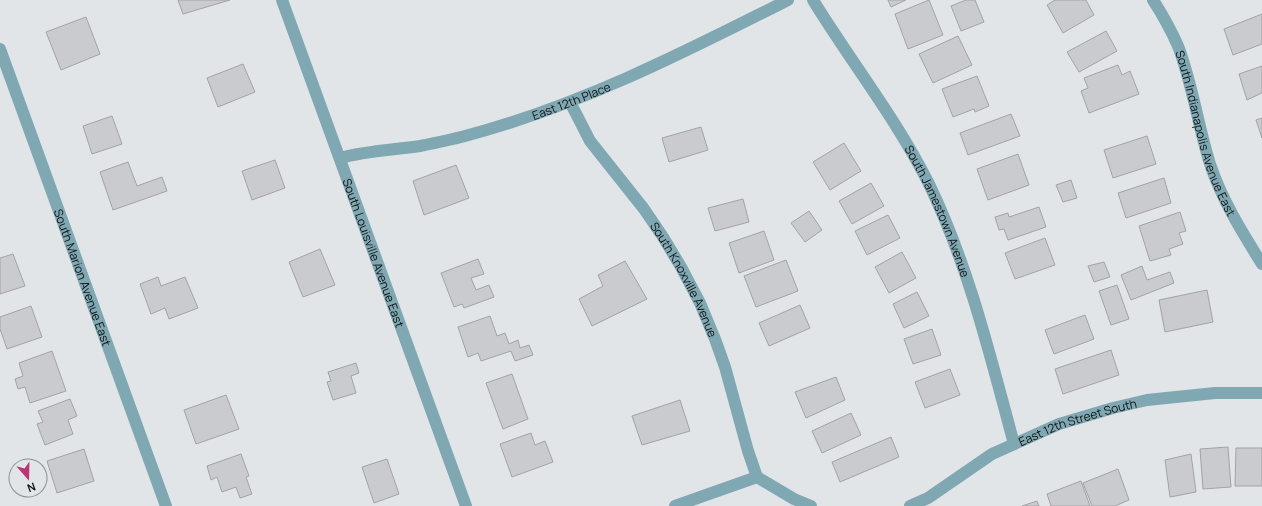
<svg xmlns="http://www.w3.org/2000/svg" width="1262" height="506" font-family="Manrope,sans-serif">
<rect width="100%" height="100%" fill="#e1e5e8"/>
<path fill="#c9cbcf" stroke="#a1a3a7" d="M178,0H230L183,14Z
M888,0H906L891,7Z
M929,0L943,35L908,49L895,14Z
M966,0H975L984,22L961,31L951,6Z
M1055,0H1086L1094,15L1063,33L1047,5Z
M1262,14V44L1233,55L1224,29Z
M86,17L100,54L61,70L46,32Z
M1106,31L1117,51L1079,72L1067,52Z
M958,36L972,65L933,83L919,54Z
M243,64L255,92L218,107L207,78Z
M1118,65L1122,75L1130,71L1139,94L1089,113L1081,91L1088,88L1084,78Z
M1262,66V93L1247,100L1239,74Z
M977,76L989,106L975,112L974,109L953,117L942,89Z
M1011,114L1020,136L968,155L960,133Z
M112,116L122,144L92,154L83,126Z
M1262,118V138L1256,120Z
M701,127L708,150L669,162L662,138Z
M1147,136L1156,164L1113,178L1104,150Z
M844,143L861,171L830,190L813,162Z
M1018,154L1029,185L988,200L977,169Z
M275,160L285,188L252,200L242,171Z
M128,162L137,186L162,177L167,191L113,210L100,172Z
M456,165L469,198L424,215L413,181Z
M1164,178L1171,203L1126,218L1118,193Z
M1071,180L1077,198L1063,202L1056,185Z
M871,183L884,206L852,224L839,201Z
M743,199L749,222L715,231L708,208Z
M1039,207L1046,227L1008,240L1004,229L999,230L995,217L1008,213L1009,217Z
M809,211L822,230L805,242L791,223Z
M1180,212L1186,231L1179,233L1183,244L1169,249L1171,255L1150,261L1139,226Z
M888,215L900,238L867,255L855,231Z
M764,231L774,260L739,273L729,243Z
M1045,238L1055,265L1015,279L1005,253Z
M320,249L335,285L303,297L289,262Z
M902,252L916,278L889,293L875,267Z
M13,254L25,286L0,294V258Z
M478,259L484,274L471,278L476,290L489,285L494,297L464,308L462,304L454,307L441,273Z
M786,260L798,291L756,307L744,276Z
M625,261L647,299L592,326L579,299L603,286L598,275Z
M1104,262L1110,277L1094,282L1088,266Z
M1142,266L1147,280L1170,272L1174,283L1131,300L1121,275Z
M158,277L161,286L185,277L198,308L169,319L165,308L151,314L140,284Z
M1117,285L1129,319L1111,325L1099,291Z
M1207,290L1213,322L1165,332L1159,300Z
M917,292L929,316L904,328L893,304Z
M800,305L810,328L769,346L759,323Z
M31,306L42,337L7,349L0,329V317Z
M1085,315L1094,339L1054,354L1045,330Z
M490,316L497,336L505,333L509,344L518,340L520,348L529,345L533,355L515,361L511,351L481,361L478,353L468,357L458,327Z
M932,329L941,355L913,364L904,339Z
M1111,350L1119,375L1063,394L1055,369Z
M52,351L66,391L30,403L25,387L18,389L15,379L23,376L19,363Z
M356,363L359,373L351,376L356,393L333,400L327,382L331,381L328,372Z
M950,369L960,395L925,408L915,382Z
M512,374L528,419L503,429L486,383Z
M836,377L845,400L806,418L795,392Z
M226,395L239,429L196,444L184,410Z
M70,399L77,416L68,420L73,434L45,445L37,424L43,422L38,411Z
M680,400L690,431L642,445L632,416Z
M851,413L861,435L822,453L812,431Z
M531,433L535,445L545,441L553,462L512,477L500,444Z
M891,437L899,457L840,482L832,462Z
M1228,447L1231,487L1203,489L1200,449Z
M1236,448H1262V486H1235Z
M84,449L94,481L57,493L47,461Z
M241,454L249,476L246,477L252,494L240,498L236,487L222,492L217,477L211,480L207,466Z
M1191,454L1196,492L1170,497L1165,460Z
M387,459L399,494L374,503L362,467Z
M1118,469L1129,500L1115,506H1092L1083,483Z
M1081,481L1090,506H1051L1047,494Z
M1037,501L1039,506H1022Z"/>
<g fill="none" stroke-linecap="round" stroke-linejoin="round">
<g stroke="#7fa8b3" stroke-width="12">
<path id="s1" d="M282,0L466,506"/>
<path id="s2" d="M813,0C851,62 896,118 929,184C969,267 990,355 1014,444"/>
<path id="s3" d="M1153,0C1162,14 1171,30 1178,46C1192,82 1198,126 1210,164C1222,200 1242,232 1262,264"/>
<path id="s4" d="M0,49L166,506"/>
<path id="s5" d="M570,102L590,141L644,209L663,237L681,267L700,303L715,339L725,367L748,451L757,477"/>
<path id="s6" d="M340,158C366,151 393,150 420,146C435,143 450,140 465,136C579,106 683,53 788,0"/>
<path d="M675,506L757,477L794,499L811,506"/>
<path id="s7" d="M910,506L928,498L992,454L1059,424L1113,408L1147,400L1215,393H1262"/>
</g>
</g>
<g text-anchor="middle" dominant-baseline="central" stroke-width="3" stroke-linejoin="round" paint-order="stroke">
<g font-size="12" fill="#111314" stroke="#e1e5e8">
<text stroke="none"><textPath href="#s6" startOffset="239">East 12th Place</textPath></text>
<text stroke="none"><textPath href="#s3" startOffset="144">South Indianapolis Avenue East</textPath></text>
<text stroke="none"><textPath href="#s2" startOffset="246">South Jamestown Avenue</textPath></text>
<text stroke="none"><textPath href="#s1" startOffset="269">South Louisville Avenue East</textPath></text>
<text stroke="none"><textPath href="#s4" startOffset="243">South Marion Avenue East</textPath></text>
<text stroke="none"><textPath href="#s5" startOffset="212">South Knoxville Avenue</textPath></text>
<text stroke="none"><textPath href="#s7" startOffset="189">East 12th Street South</textPath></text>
</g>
</g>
<g transform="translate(28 478) rotate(160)"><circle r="19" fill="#e1e5e8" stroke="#8e9193"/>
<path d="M0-3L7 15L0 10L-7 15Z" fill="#bb3474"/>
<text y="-6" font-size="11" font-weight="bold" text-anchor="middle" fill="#111314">N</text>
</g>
</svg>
